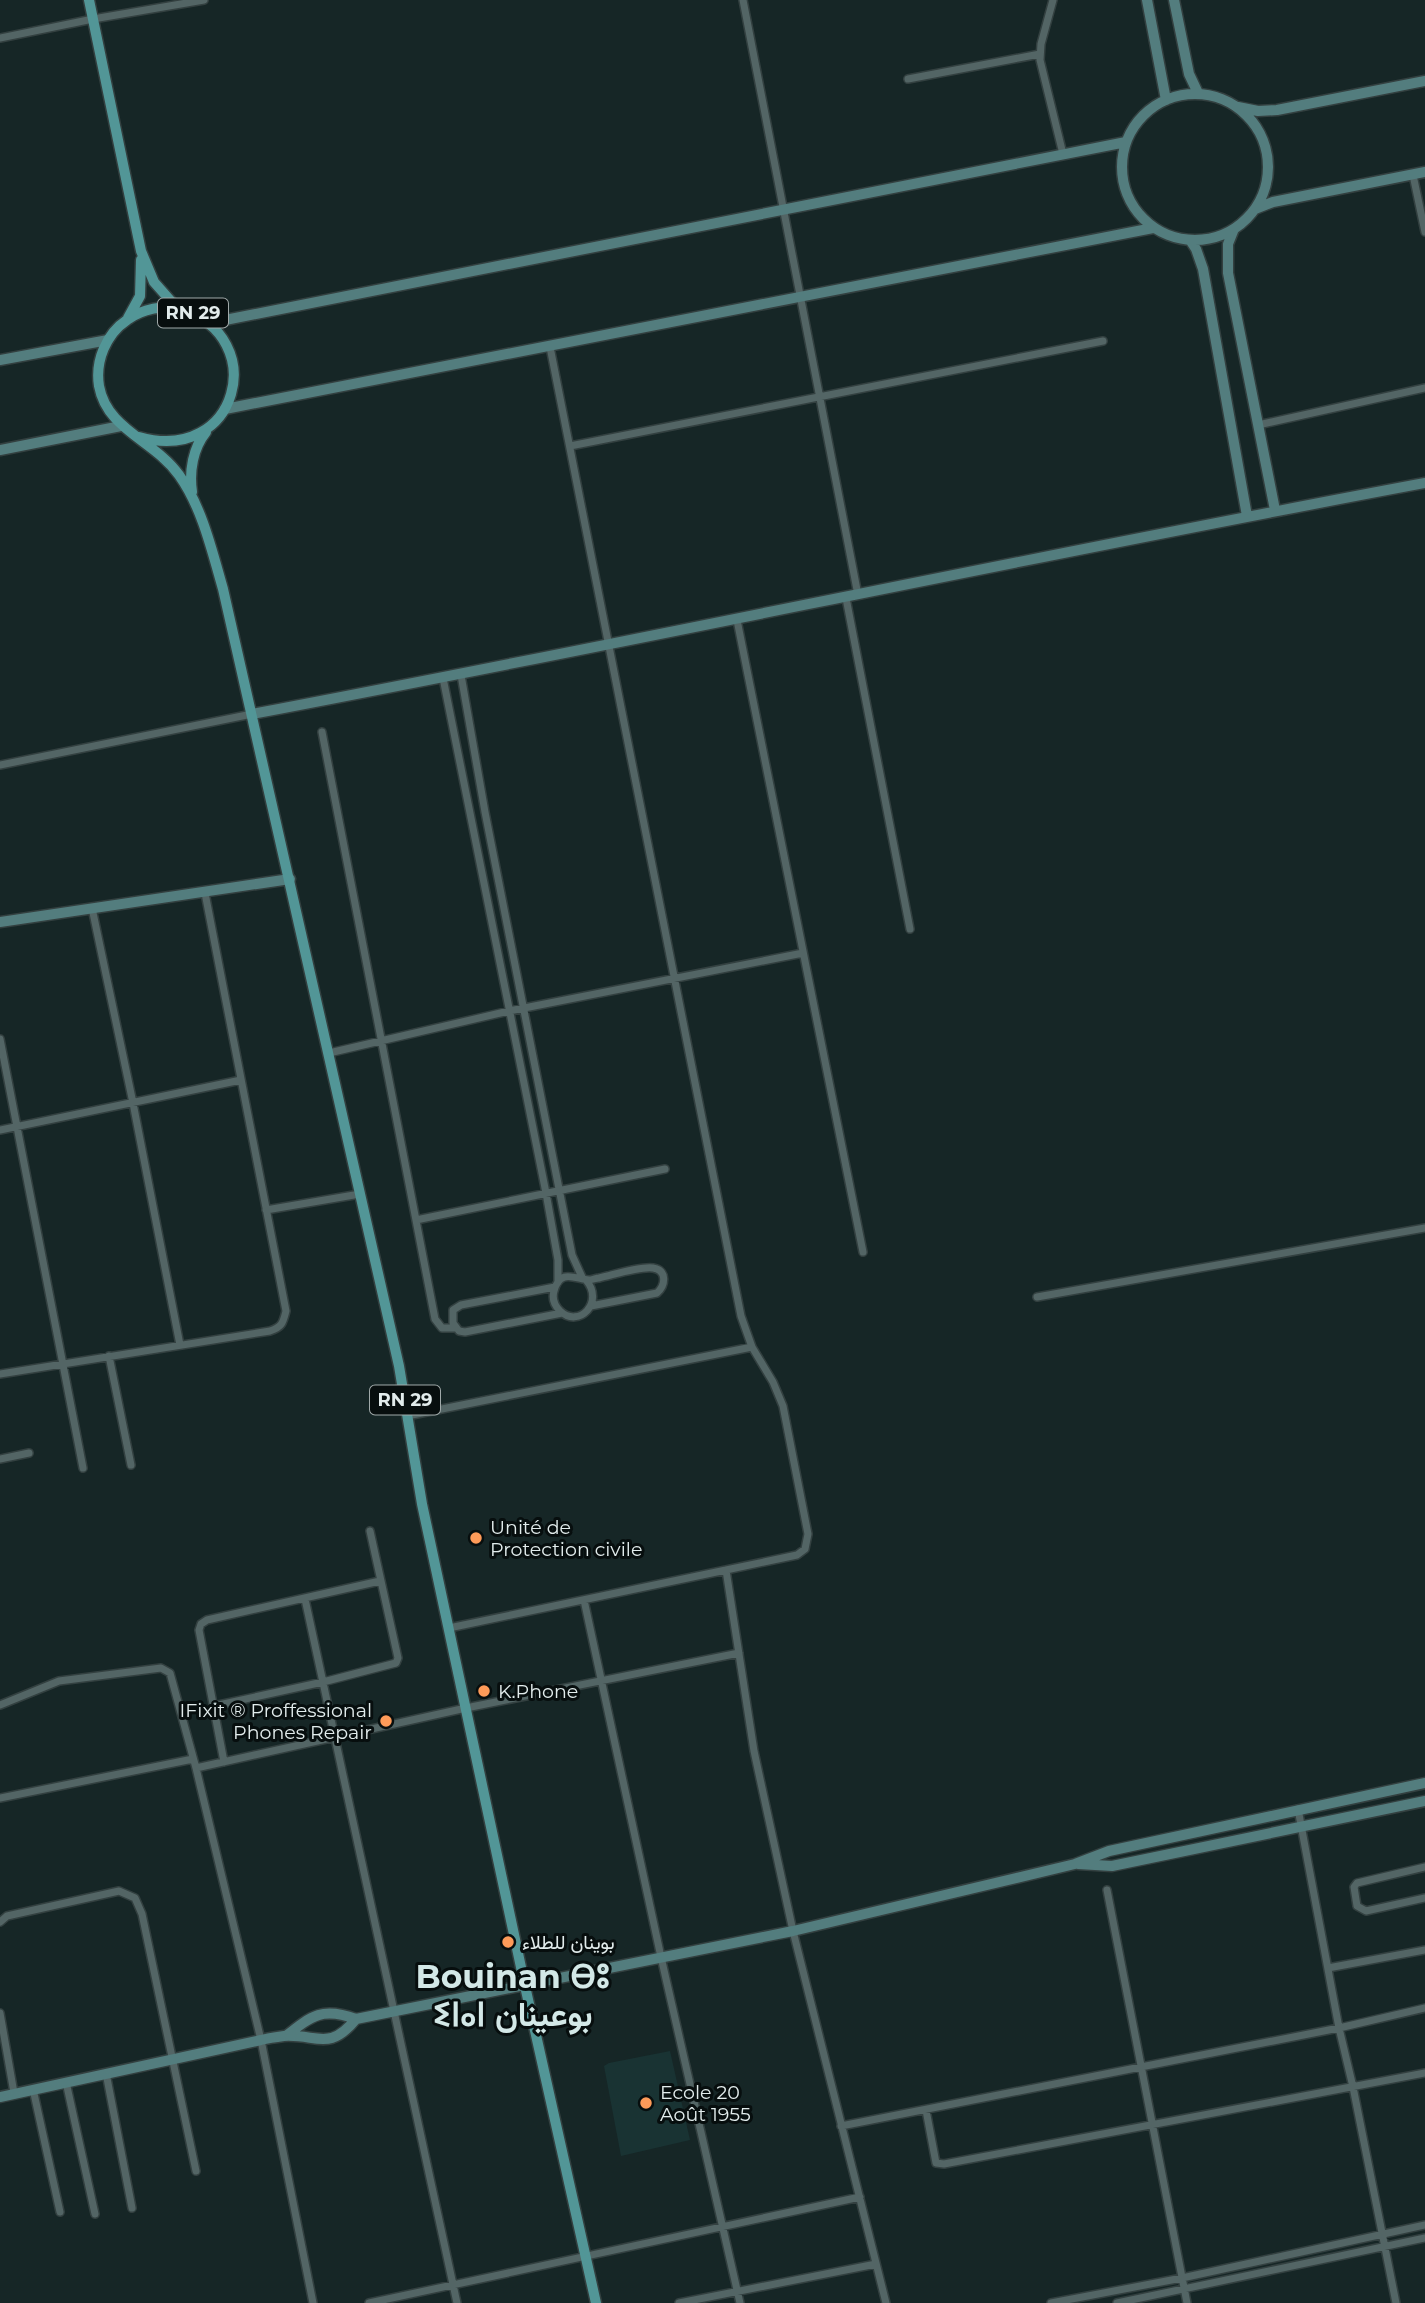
<svg xmlns="http://www.w3.org/2000/svg" width="1425" height="2303" font-family="Montserrat,Vazirmatn,'Noto Sans Tifinagh',sans-serif">
<rect width="100%" height="100%" fill="#162626"/>
<path fill="#193333" d="M670,2051L690,2140L621,2156L604,2066L609,2063Z"/>
<g fill="none" stroke-linecap="round" stroke-linejoin="round">
<defs>
<path id="street" d="M743,0L858,595
M1053,0L1041,44L1040,60L1063,154
M0,38L93,19L204,0
M908,79L1040,54
M1413,175L1425,232
M550,347L741,1316L752,1347L773,1382L783,1406L808,1534L805,1549L797,1555L726,1570L754,1751L793,1931L886,2303
M1258,425L1425,388
M570,446L1103,341
M846,598L910,929
M737,620L863,1252
M461,675L485,812L572,1255L582,1277
M443,678L546,1193L558,1260V1282
M322,732L435,1319L442,1328H455
M0,765L252,714
M92,908L133,1103L180,1345
M0,1039L83,1468
M329,1053L509,1011L803,953
M0,1130L241,1080
M266,1210L360,1194
M416,1220L665,1169
M586,1280C605,1302 579,1329 560,1311C554,1305 552,1298 554,1291C560,1268 575,1279 589,1280C592,1280 596,1278 599,1278C613,1275 640,1266 653,1268C667,1270 666,1285 657,1293L591,1306
M555,1287L461,1305L453,1310V1323L459,1331L465,1332L562,1313
M1037,1297L1425,1228
M109,1356L131,1465
M0,1374L270,1331C282,1327 283,1323 286,1311L205,893
M407,1416L752,1347
M0,1459L29,1453
M305,1599L457,2303
M584,1600L661,1957L740,2303
M449,1628L726,1570
M0,1705L59,1681L161,1668L170,1673L196,1768
M214,1706L323,1682L396,1663L398,1658L370,1531
M224,1762L199,1630L201,1624L207,1620L380,1581
M0,1798L193,1759
M1298,1809L1339,2028L1353,2087L1396,2303
M1425,1867L1357,1883L1354,1887L1357,1906L1366,1911L1425,1898
M1107,1890L1187,2303
M0,1922L7,1916L119,1891L135,1898L142,1914L196,2171
M1328,1968L1425,1950
M0,2013L14,2093
M106,2073L132,2208
M66,2082L95,2214
M33,2089L60,2212
M926,2110L936,2163L944,2164L1425,2073
M841,2126L1339,2028L1425,2008
M313,2303L261,2040L196,1768L466,1708L739,1653
M369,2303L860,2197
M679,2303L876,2264
M1051,2303L1182,2278L1425,2225
M1117,2303L1425,2238"/>
<path id="secondary" d="M1147,0L1166,100
M1174,0L1189,74L1198,93
M1122 167a73 73 0 1 1 146 0a73 73 0 1 1-146 0Z
M1238,107L1258,111L1277,110L1425,81
M1255,209L1273,202L1425,172
M1234,229L1228,244V273L1275,510
M1190,240L1196,249L1203,269L1247,516
M210,323L1126,142
M0,360L108,340
M225,409L1153,228
M0,450L121,426
M252,714C643,640 1033,556 1425,483
M0,922L290,879
M1078,1864L1112,1866L1425,1801
M286,2036C312,2015 323,2007 356,2019L793,1931L1075,1864L1109,1851L1425,1783
M0,2097L261,2040C269,2038 276,2037 284,2036C318,2034 329,2052 356,2019"/>
<path id="primary" d="M89,0L141,251L154,282L177,308
M128,318L140,296L141,260
M139,437C239,465 270,337 182,310C164,304 142,309 127,320C106,334 95,361 99,386C107,430 154,440 179,475C202,507 212,551 223,589L399,1366L422,1504L525,1986L596,2303
M192,492C189,471 193,448 206,432"/>
</defs>
<use href="#street" stroke="#334040" stroke-width="10"/>
<use href="#secondary" stroke="#334040" stroke-width="13"/>
<use href="#primary" stroke="#334040" stroke-width="13"/>
<use href="#street" stroke="#536565" stroke-width="7"/>
<use href="#secondary" stroke="#537d7e" stroke-width="10"/>
<use href="#primary" stroke="#529697" stroke-width="10"/>
</g>
<g fill="#fe9b59" stroke="#070e0e" stroke-width="2.5">
<circle cx="476" cy="1538" r="7"/>
<circle cx="484" cy="1691" r="7"/>
<circle cx="386" cy="1721" r="7"/>
<circle cx="508" cy="1942" r="7"/>
<circle cx="646" cy="2103" r="7"/>
</g>
<g text-anchor="middle" dominant-baseline="central" stroke-width="6" stroke-linejoin="round" paint-order="stroke">
<g fill="#070e0e" stroke="#a0a9a9" stroke-width="2">
<rect x="158" y="298.5" width="70" height="29" rx="5"/>
<rect x="370" y="1385.5" width="70" height="29" rx="5"/>
</g>
<g font-size="18" font-weight="bold" fill="#e2ecec">
<text x="193" y="313">RN 29</text>
<text x="405" y="1400">RN 29</text>
</g>
<g font-size="19" fill="#e2ecec" stroke="#070e0e" text-anchor="start">
<text x="490" y="1527">Unité de<tspan x="490" dy="22">Protection civile</tspan></text>
<text x="498" y="1691">K.Phone</text>
<text x="372" y="1710" text-anchor="end">IFixit ® Proffessional<tspan x="372" dy="22">Phones Repair</tspan></text>
<text x="522" y="1942">بوينان للطلاء</text>
<text x="660" y="2092">Ecole 20<tspan x="660" dy="22">Août 1955</tspan></text>
</g>
<g font-size="33" font-weight="bold" fill="#d3e8e7" stroke="#070e0e">
<text x="513" y="1976">Bouinan ⴱⵓ<tspan x="513" dy="38">ⵉⵏⴰⵏ بوعينان</tspan></text>
</g>
</g>
</svg>
